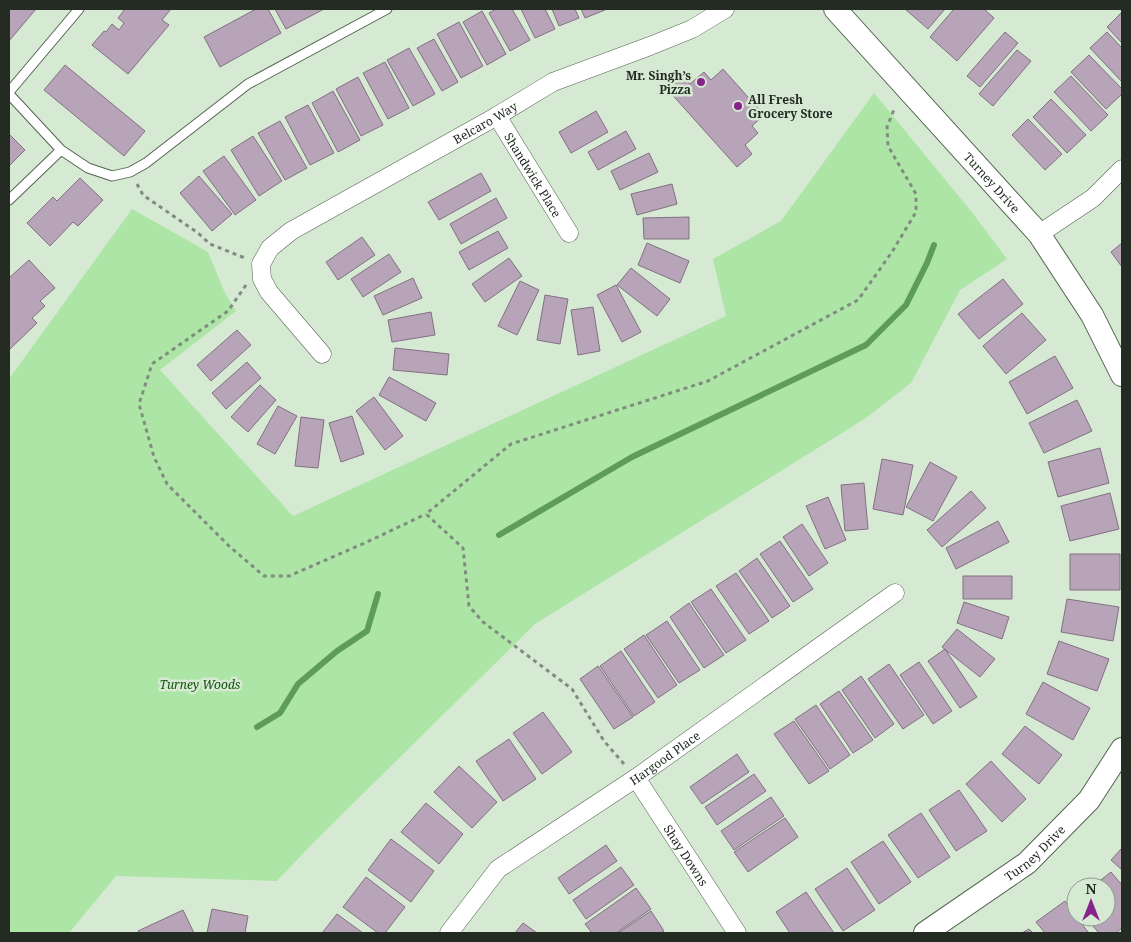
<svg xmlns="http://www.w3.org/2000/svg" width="1131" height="942" font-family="'Noto Serif',serif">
<rect width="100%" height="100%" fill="#d6e9d3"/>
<path fill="#ade5a7" d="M874,93L971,211L1007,259L960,290L911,383L866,418L535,624L314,842L277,881L116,876L69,933H9V379L132,209L208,252L225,293L236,311L160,370L293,516L726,316L713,259L781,221Z"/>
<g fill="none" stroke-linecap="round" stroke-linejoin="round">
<path stroke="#5e9d57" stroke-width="6" d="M499,535L632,457L866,345L906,305L927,263L934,245
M257,727L280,713L298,684L337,651L367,631L378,594"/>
</g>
<path fill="#b8a4b8" stroke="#827082" d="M9,9H36L9,41Z
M125,9H171L162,20L169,25L128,74L92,45L104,31L106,32L112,24L119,30L124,23L118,18Z
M256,9H268L281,33L220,67L204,37Z
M275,9H324L286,29Z
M496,9H512L530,40L510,51L489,13Z
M521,9H545L555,29L535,38Z
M552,9H575L579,18L559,26Z
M581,9H605V10L585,18Z
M905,9H945L928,29Z
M954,9H984L994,18L957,61L930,37Z
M482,11L506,54L487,65L463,22Z
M1122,12V43L1107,27Z
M459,22L483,66L461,78L437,34Z
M1005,32L1018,43L980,87L967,76Z
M1107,32L1122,48V82L1090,48Z
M434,39L458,82L442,91L417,48Z
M409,48L435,94L413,106L387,60Z
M1017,50L1031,61L993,106L979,94Z
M1089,55L1122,89V94L1106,109L1071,72Z
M385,62L409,108L388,119L363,73Z
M65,65L145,131L124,156L44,90Z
M723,69L764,115L752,126L758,133L745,145L752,154L737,167L668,90L683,76L690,84L704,72L711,80Z
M1071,76L1108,115L1091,131L1054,92Z
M358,77L383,125L361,136L336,89Z
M333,91L360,140L338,152L312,103Z
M1051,99L1086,135L1067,153L1033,117Z
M308,105L334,153L310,165L285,117Z
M596,111L608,132L571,153L559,132Z
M1028,119L1062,154L1045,170L1012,135Z
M280,121L307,168L285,180L258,133Z
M626,131L636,149L598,170L588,152Z
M9,134L25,150L9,166Z
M253,136L282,181L259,196L231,150Z
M649,153L658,172L620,190L611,171Z
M224,156L256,200L235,215L203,171Z
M481,173L491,191L439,220L428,202Z
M199,176L232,214L212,231L180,193Z
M80,178L103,200L78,226L73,222L50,246L27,223L53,197L57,201Z
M672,184L677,204L637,215L631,194Z
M496,198L507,218L461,244L450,224Z
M689,217V239H644L643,218Z
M498,231L508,248L469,270L459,252Z
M362,237L375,255L338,280L326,262Z
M647,243L689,261L680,283L638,265Z
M1122,243V267L1111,252Z
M389,254L401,272L363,297L351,279Z
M509,258L522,276L485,302L472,284Z
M29,260L55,288L40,301L45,306L32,318L37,323L9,350V278Z
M631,268L670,299L657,316L617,285Z
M413,278L422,298L383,315L374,296Z
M1003,279L1023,304L979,339L958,314Z
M520,281L539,290L517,335L498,326Z
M616,285L641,332L622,342L597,295Z
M545,295L568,299L560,344L537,340Z
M593,307L600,351L578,355L571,310Z
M431,312L435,335L392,342L388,320Z
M1022,313L1046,340L1006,374L983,346Z
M237,330L251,345L211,381L197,365Z
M395,348L449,354L447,375L393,370Z
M1055,356L1073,388L1027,414L1009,382Z
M247,362L261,378L226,409L212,393Z
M389,377L436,403L426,421L379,395Z
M260,385L276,400L248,432L231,417Z
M374,397L403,436L385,450L356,411Z
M1077,400L1092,431L1044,453L1029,423Z
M278,406L297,416L275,454L257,444Z
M352,416L364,454L341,462L329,423Z
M301,417L324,420L318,468L295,466Z
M1100,448L1109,483L1058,497L1048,462Z
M882,459L913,465L903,515L873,509Z
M930,462L957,477L933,521L906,507Z
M864,483L868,529L845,531L841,485Z
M971,491L986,508L942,547L927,530Z
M1110,493L1119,529L1070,541L1061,506Z
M828,497L846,540L825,549L806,506Z
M998,521L1009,542L956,569L946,548Z
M802,524L828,563L809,576L783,537Z
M780,541L813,589L793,602L760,554Z
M1070,554H1120V590H1070Z
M757,558L790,606L772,618L739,571Z
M736,573L769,621L749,634L716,586Z
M963,576H1012V599H963Z
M711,589L746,640L726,653L691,602Z
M1067,599L1119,607L1113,641L1061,632Z
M964,602L1009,617L1002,639L957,623Z
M689,603L724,655L704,668L670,617Z
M667,621L700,670L679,683L646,635Z
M957,629L995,659L980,677L942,647Z
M644,635L677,685L658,698L624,649Z
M1059,641L1109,659L1097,691L1047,674Z
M945,649L977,697L960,708L928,661Z
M621,651L655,702L634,716L600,666Z
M919,662L952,711L933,724L900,675Z
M889,664L924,715L903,729L868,679Z
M598,666L633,717L614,729L580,679Z
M861,676L894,724L875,738L842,690Z
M1043,682L1090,708L1073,740L1026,714Z
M839,691L873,740L853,753L820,704Z
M816,705L850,755L830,769L795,719Z
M543,712L572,752L542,774L513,733Z
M794,721L829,771L809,784L774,734Z
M1025,726L1062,755L1039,784L1002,754Z
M509,739L536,779L503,801L476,761Z
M737,754L749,772L702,804L690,787Z
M991,761L1026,799L1002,822L966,784Z
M459,766L497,802L472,828L434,792Z
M754,774L766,791L717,825L705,807Z
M959,790L987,831L956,851L929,810Z
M771,797L784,816L734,850L721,831Z
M426,803L463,834L439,864L401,832Z
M921,813L950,857L918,878L888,835Z
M785,818L798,837L748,872L734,852Z
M391,839L434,871L411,902L368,870Z
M883,841L911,882L879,904L851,862Z
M606,845L617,861L569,894L558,878Z
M1122,848V870L1111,860Z
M621,867L634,885L586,919L573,900Z
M847,868L875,910L843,931L815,889Z
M1111,872L1122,885V928L1116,933H1099L1085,917H1106V887H1092Z
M366,877L405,907L385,933H378L343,907Z
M636,888L651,909L616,933H592L585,924Z
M806,892L834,933H790L776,912Z
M1065,901L1076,917L1089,933H1045L1036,922Z
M212,909L248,916L245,933H207Z
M183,910L194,933H139L138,931Z
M651,911L664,931L660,933H618Z
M337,914L363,933H322Z
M523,923L537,933H515Z
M1029,929L1033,933H1022Z"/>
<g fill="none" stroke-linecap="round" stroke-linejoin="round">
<defs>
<path id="service" d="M9,92L79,9
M9,94L61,150L88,168L112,176L130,172L146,163L248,84L387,9
M9,200L61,150"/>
<g id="minor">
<path id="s1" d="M497,116L569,233"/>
<path d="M1039,234L1093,198L1122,169"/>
<path id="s2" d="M322,354L269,292L262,279L261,264L270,248L291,231L497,116L553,82L650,46L692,29L725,9"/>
<path id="s3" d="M636,778L737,933"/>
<path id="s4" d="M449,933L498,869L636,778L895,593"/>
</g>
<g id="tertiary">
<path id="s5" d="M835,9L1039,234L1092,315L1122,375"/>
<path id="s6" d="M925,933L1027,863L1089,800L1122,749"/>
</g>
</defs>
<use href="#service" stroke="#546552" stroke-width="11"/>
<use href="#minor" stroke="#546552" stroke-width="19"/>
<use href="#tertiary" stroke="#546552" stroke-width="24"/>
<path stroke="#7f8d7e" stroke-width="3" stroke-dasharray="4 4" stroke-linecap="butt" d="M137,184L143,195L198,233L210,244L245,258
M246,285L228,311L152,364L139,404L154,457L167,484L229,546L264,576H289L367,542L426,514
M624,764L604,741L572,689L483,622L469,606L463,548L426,514L511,444L708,381L858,300L892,252L916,212V194L888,146L887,127L895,107"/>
<use href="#service" stroke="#fff" stroke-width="9"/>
<use href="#minor" stroke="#fff" stroke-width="18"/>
<use href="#tertiary" stroke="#fff" stroke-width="22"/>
</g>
<g fill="#86228a" stroke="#d6e9d3" stroke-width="2">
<circle cx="701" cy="82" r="5"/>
<circle cx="738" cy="106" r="5"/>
</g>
<g text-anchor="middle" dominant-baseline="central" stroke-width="5" stroke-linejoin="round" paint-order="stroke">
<g font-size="12" font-weight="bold" fill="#232b23" stroke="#d6e9d3" text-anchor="end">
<text x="691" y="75">Mr. Singh’s<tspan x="691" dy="14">Pizza</tspan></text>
<text x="748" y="99" text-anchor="start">All Fresh<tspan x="748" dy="14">Grocery Store</tspan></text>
</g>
<g font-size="12" fill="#232b23" stroke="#d6e9d3">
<text stroke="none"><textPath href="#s2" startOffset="379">Belcaro Way</textPath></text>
<text stroke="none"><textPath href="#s1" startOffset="69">Shandwick Place</textPath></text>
<text stroke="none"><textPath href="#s5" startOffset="234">Turney Drive</textPath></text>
<text stroke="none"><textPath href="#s4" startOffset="281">Hargood Place</textPath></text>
<text stroke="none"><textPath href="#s6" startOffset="136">Turney Drive</textPath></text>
<text stroke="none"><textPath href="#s3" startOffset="92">Shay Downs</textPath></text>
</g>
<g font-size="12" font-style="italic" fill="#10530b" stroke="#d6e9d3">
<text x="200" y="684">Turney Woods</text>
</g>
</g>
<rect width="1131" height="942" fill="none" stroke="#232b23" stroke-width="20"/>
<g transform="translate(1091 902)"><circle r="24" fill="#d6e9d3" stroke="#8e9d8d"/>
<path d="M0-4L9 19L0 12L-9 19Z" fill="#86228a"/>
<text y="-8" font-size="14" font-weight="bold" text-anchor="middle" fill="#232b23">N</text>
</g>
</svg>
